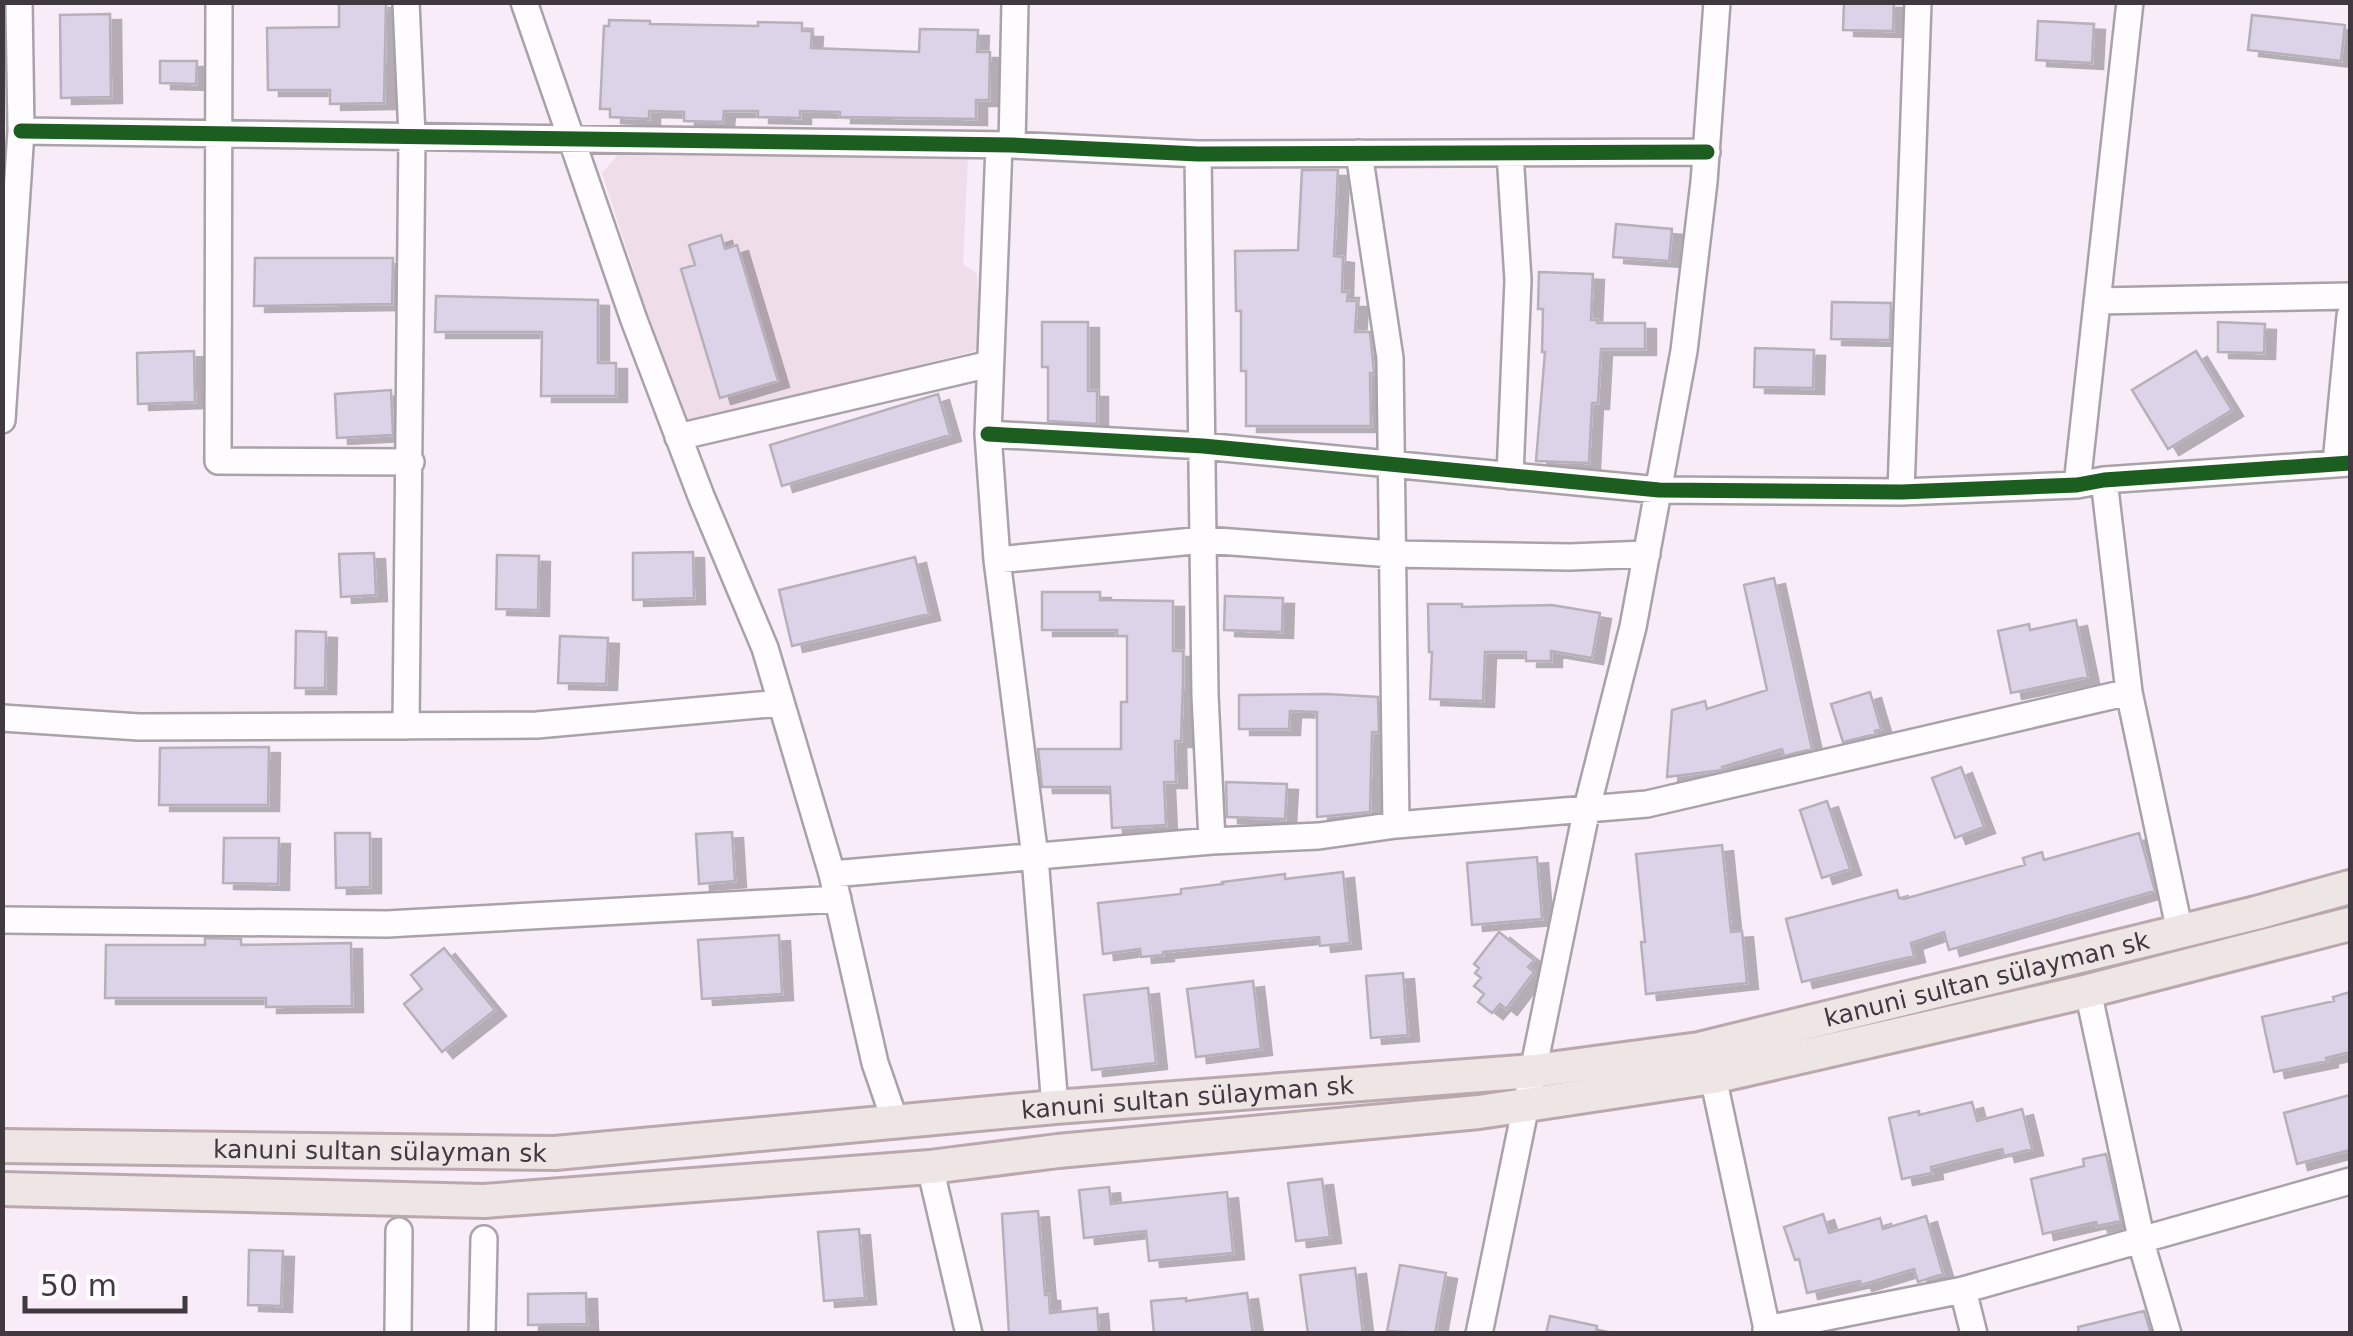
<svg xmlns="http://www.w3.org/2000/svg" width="2353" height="1336" font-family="'DejaVu Sans',sans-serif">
<defs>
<filter id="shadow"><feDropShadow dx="11" dy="6" stdDeviation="0" flood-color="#0004"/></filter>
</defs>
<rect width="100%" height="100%" fill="#f7ecf7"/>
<path fill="#efdde9" d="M622,150L968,157L963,264L977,274L979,350L683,423L602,173Z"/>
<path fill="#dcd3e8" stroke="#b6b0b9" stroke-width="2.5" filter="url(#shadow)" d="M339,2H386L384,103L330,104V90H268L267,28L339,27Z
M1844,2H1894L1893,31L1843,30Z
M110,14L111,97L61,98L60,15Z
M2252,15L2345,25L2341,61L2248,50Z
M609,20L650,21V24L758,26V22L802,23V31H812L811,48L919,52L920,29L978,30L977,52H990L989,100H976V119L840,117V112L800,111V118L758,117V111H724L723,122L684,121V112L649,111V119L610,117V109H600L604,26H609Z
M2038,21L2094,24L2092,63L2036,60Z
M160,61H197L196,84L160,83Z
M1302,170H1338L1334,256L1343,257L1342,292H1348L1347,301H1357L1355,332H1370L1374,373H1370L1371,426H1246V371H1241V311H1236L1235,251L1298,250Z
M1616,224L1672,229L1669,261L1613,257Z
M721,235L725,249L737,245L778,381L720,398L681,269L695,265L689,245Z
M255,258H393L392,304L254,306Z
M1539,272L1593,274L1591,320H1597V323H1645V349H1601L1598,403H1592L1589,463L1536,461L1545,352H1542L1543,309H1538Z
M436,296L598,300V363H616V396H541L542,332H435Z
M1832,302L1891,303L1890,340L1831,339Z
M1042,322H1088V391H1097V424L1048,421V367H1042Z
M2218,322L2265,324L2264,353L2218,352Z
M1755,348L1814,350L1813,388L1754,387Z
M194,351L195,402L138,404L137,353Z
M2196,351L2232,410L2168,449L2132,390Z
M391,390L393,435L337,438L335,394Z
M938,394L950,435L782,486L770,445Z
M693,552L694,598L633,600V553Z
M374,553L376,595L341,597L339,554Z
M497,555L539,556L538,610L496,609Z
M915,557L929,614L792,646L779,590Z
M1774,578L1812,749L1784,756L1782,749L1722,767L1723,770L1667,777L1672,710L1705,701L1707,709L1767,690L1744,585Z
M1042,592H1100V600L1173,601V651H1183V684L1181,741H1175L1176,782H1164L1166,825L1112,828L1110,787H1042L1038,749H1121V702H1127V636H1117V630H1042Z
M1225,596L1283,598L1282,632L1224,630Z
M1428,604H1462V607L1552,605L1600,613L1592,658L1551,651V661H1526V652H1485L1483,701L1430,699L1432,652H1429Z
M2076,620L2088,677L2011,693L1998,631L2029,624L2030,630Z
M296,631L326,632L325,688H295Z
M560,636L608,638L606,684L558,683Z
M1870,692L1881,729L1875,731L1876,734L1843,742L1831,704Z
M1327,694L1378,697L1379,732H1372L1370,812L1317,817V712L1290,711L1289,729H1239V695Z
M269,747L268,805H159L160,748Z
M1961,767L1984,827L1955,838L1932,778Z
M1226,782L1287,784L1285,819L1227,817Z
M1827,801L1850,869L1822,878L1800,810Z
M732,832L735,881L699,884L696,834Z
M335,833H370V887L336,888Z
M2139,833L2155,891L1949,950L1944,932L1911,943L1914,956L1802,982L1786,919L1897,890L1899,898L1904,899L2025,865L2023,858L2042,852L2044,860Z
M224,838H279L278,884L223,883Z
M1722,845L1731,932L1742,931L1747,983L1646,994L1641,942H1645L1636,854Z
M1537,857L1542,919L1472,925L1467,863Z
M1343,872L1350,943L1320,946L1319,937L1163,952V955L1141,957L1140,949L1103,954L1098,903L1181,894V889L1223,884L1222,882L1285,874V879Z
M1499,932L1534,960L1528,967L1534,972L1506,1009L1500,1004L1492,1013L1478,1002L1484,994L1474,986L1481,978L1475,973L1479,968L1474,964Z
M779,935L782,994L702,999L698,940Z
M205,938L241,939V945L351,943L352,1006L266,1007V998H105L106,945H205Z
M444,948L495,1010L442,1052L404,1004L422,989L411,975Z
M1403,973L1408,1035L1371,1038L1366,976Z
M1253,981L1261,1049L1196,1057L1187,989Z
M1148,988L1156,1063L1092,1070L1084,995Z
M2350,992V1052L2326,1058L2327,1061L2274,1072L2262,1017L2334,1001L2333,997Z
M2350,1095V1150L2297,1164L2284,1113Z
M1972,1102L1977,1121L2022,1109L2032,1149L2004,1156L2002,1149L1931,1167L1932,1173L1902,1179L1889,1118L1919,1111V1115Z
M2106,1154L2121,1221L2097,1226L2096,1222L2043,1234L2031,1179L2084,1166L2083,1159Z
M1322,1179L1330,1237L1296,1241L1288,1183Z
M1109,1187L1111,1204L1227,1192L1233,1253L1149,1261L1146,1231L1084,1238L1079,1190Z
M1038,1211L1045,1295H1049L1050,1313L1097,1308L1099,1334H1009L1002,1214Z
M1823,1214L1829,1233L1880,1218L1883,1229L1926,1216L1943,1274L1918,1282L1914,1269L1861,1285L1860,1281L1807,1293L1799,1259L1795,1260L1784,1227Z
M859,1229L865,1298L824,1301L818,1232Z
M249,1250L283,1251L281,1306L248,1305Z
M1400,1265L1446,1273L1435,1334L1387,1331Z
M1355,1268L1363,1334H1308L1300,1275Z
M586,1293L587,1324L528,1325V1294Z
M1247,1293L1253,1334H1154L1151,1301L1186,1298V1301Z
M2144,1311L2151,1334H2079L2078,1327Z
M1550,1316L1597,1326L1596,1334H1546Z"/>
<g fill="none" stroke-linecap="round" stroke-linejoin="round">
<defs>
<path id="minor" d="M219,2L218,461L411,462
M406,2L412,136L406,726
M524,2L634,320L701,496L765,648L832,874L875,1063L896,1124
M21,131L1012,145L1198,154L1707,152
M999,145L988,434L997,560L1035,857L1055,1107
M1012,145L1015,2
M1359,153L1390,358L1396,825
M1510,153L1518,280L1510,476
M1198,154L1205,695L1212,841
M2097,301L2350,296
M2,420L21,131L19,2
M988,434L1203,446L1659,490L1901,492L2077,485L2104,480L2350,463
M678,437L990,364
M2336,463L2350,316
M2104,480L2129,692L2180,932
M2077,485L2130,2
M1901,492L1918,2
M997,560L1204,540L1392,554L1570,557L1647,554
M2,718L139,727L537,725L781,703
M832,874L1212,841L1319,836L1396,825L1647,804L2129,692
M2,920L387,924L838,899
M2088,991L2145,1256L2168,1334
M1713,1077L1768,1334
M930,1167L969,1334
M1963,1290L1974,1334
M1766,1329L1963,1290L2350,1181
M398,1334L399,1231
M482,1334L484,1239
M1479,1334L1587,808L1633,627L1684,351L1704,182L1717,2"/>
<g id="major">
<path id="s1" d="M2,1146L555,1153L1055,1107L1534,1071L1699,1049L2256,913L2350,887"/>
<path d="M2,1189L484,1201L930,1167L1058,1151L1479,1112L1713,1077L2088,991L2350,924"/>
</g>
</defs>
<use href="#minor" stroke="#a9a2a9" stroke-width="30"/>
<use href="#major" stroke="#baa8ac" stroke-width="38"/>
<use href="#minor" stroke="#fefcfe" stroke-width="25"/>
<use href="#major" stroke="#eee5e5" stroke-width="32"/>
<defs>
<path id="cycleway" d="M21,131L1012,145L1198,154L1707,152
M988,434L1203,446L1659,490L1901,492L2077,485L2104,480L2350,463"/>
</defs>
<use href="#cycleway" stroke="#fffbff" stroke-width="21"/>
<use href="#cycleway" stroke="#1b5e20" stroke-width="15"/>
</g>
<g text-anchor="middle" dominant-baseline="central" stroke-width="9" stroke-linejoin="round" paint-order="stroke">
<g font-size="25" fill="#403940" stroke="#fffbff">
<text stroke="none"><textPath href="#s1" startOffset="1998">kanuni sultan sülayman sk</textPath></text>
<text stroke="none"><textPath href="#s1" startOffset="1188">kanuni sultan sülayman sk</textPath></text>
<text stroke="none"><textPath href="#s1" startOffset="378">kanuni sultan sülayman sk</textPath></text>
</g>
</g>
<rect width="2353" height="1336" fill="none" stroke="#403940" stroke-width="10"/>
<path d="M25 1296v15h160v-15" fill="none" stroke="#403940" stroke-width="5"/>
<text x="40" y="1296" font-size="30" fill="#403940" stroke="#fffbff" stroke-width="8" paint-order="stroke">50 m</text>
</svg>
